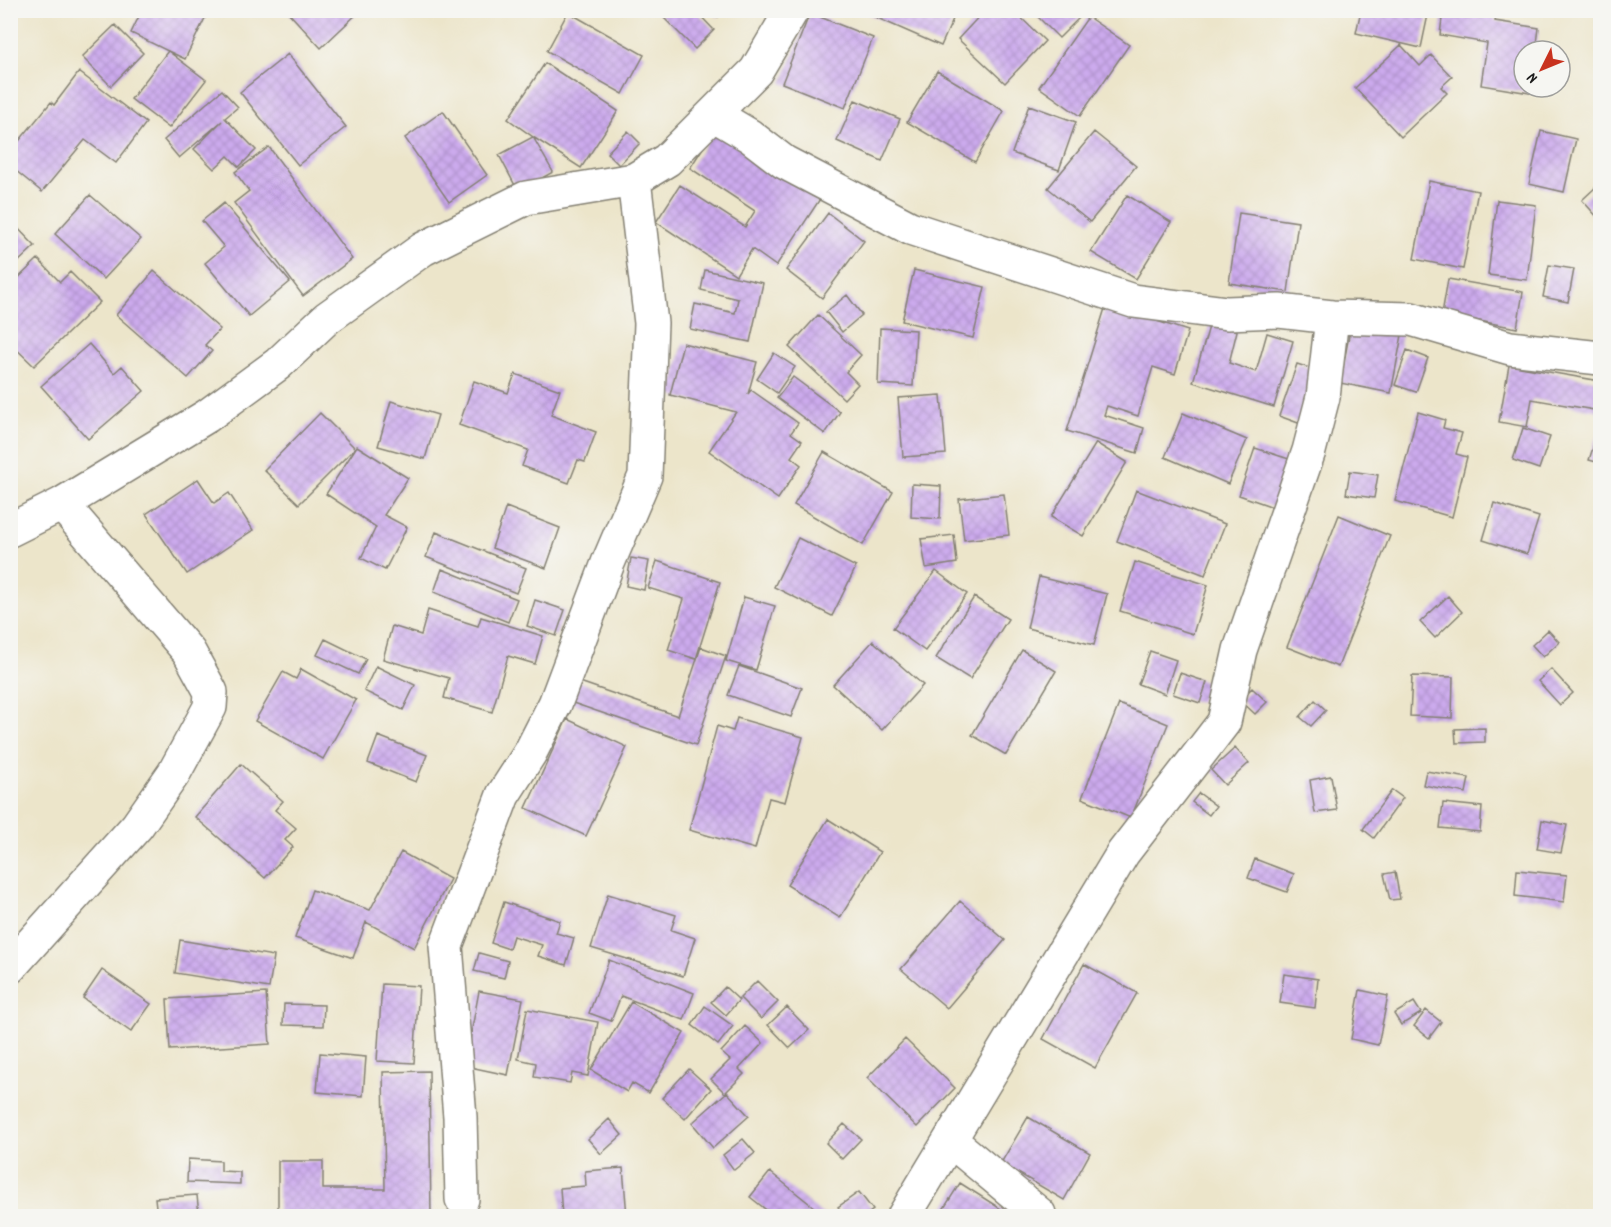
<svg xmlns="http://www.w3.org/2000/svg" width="1611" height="1227" font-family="Dekko,sans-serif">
<defs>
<pattern id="building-cross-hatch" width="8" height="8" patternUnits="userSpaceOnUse" patternTransform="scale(1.5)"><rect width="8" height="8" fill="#ccaaed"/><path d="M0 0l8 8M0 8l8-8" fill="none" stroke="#af92cb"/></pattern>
</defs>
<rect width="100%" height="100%" fill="#f6f6f2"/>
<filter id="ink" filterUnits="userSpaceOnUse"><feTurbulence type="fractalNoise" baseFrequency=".0167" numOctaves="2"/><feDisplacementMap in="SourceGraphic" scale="12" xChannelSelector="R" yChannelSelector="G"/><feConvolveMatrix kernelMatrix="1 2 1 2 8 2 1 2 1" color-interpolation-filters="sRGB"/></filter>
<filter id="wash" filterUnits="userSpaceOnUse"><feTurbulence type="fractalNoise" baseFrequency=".008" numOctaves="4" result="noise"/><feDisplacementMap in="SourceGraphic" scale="24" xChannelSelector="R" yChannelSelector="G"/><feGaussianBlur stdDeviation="1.35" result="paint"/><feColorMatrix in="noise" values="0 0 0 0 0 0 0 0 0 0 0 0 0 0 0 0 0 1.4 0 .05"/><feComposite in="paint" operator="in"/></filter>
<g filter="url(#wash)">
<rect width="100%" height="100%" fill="#ece5ca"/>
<g id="blocks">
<path fill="url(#building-cross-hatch)" d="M142,10H209L185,59L168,51L206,80L169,128L131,99L168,51L131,33Z
M286,10H361L321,48Z
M656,10H695L714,30L695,49Z
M710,10H723L718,17Z
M859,10H957L941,46Z
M985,10H1013L1045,41L1005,83L958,39Z
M1036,10H1087L1059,38L1034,13Z
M1361,10H1429L1421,48L1356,33Z
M1443,10H1496L1495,21L1539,28L1536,51H1524V87H1530V93L1481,85L1487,43L1440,35Z
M568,12L644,55L623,94L547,51Z
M810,13L873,38L845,108L782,83Z
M1088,17L1129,45L1080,116L1039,87Z
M115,25L143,53L111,86L82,57Z
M1401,45L1420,66L1431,55L1452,77L1441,87L1447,93L1401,137L1355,88Z
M288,54L346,127L298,165L240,92Z
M545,63L618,111L581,168L533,137L553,172L518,191L499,155L533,137L508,119Z
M937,71L1004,111L975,162L907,122Z
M79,72L146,123L116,163L85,140L42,192L10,166V152L51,102L54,105Z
M222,90L238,107L225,118L256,150L239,167L228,156L214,169L194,149L222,121L179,158L164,140Z
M855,100L900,119L882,161L837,141Z
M1029,105L1076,122L1059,170L1012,153Z
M443,111L487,175L449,202L405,138Z
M715,129L820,199L776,266L752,249L736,275L656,222L680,185L745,227L755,211L690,168Z
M628,131L640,143L619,165L607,153Z
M1541,131L1576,139L1564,192L1529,184Z
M1094,132L1136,166L1090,222L1048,188Z
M269,147L352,259L303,296L234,203L249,191L235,172Z
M1429,181L1478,191L1463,269L1414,259Z
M1597,186L1600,190V220L1582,200Z
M90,195L141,239L104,279L55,234Z
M1127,195L1171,222L1136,279L1091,252Z
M1497,200L1536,205L1527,280L1488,275Z
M224,203L290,282L249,316L205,263L224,247L202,221Z
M828,213L864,241L822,298L786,270Z
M1239,213L1298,222L1288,292L1229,283Z
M10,220L35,246L17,263L10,257Z
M38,259L60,282L70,272L100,302L34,366L10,343V286Z
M1549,265L1574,269L1568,302L1543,297Z
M705,270L763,283L750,342L690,329L695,304L735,313L738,299L701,290Z
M914,270L985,287L973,338L902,321Z
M154,271L220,329L205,345L212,351L188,378L116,315Z
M1448,279L1523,292L1517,328L1442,314Z
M847,295L862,315L842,332L826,312Z
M1106,305L1188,331L1175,374L1153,367L1138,416L1107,406L1104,415L1144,428L1137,453L1067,431Z
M818,315L861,355L846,372L858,384L844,399L789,347Z
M1210,323L1237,331L1229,363L1256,372L1267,333L1293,341L1274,407L1193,382Z
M1351,325L1402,335L1391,393L1340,383Z
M880,328L916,330L913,386L878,384Z
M683,343L757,362L748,394L751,390L798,423L791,433L802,441L791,457L801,465L778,499L709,451L736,412L670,395Z
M89,344L114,373L122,366L144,391L88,439L41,386Z
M1407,350L1428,358L1416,392L1395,385Z
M774,353L795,367L777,393L757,379Z
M1297,364L1319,371L1301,424L1279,416Z
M1509,365L1600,381V411L1532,399L1527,427L1499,422Z
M515,374L560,390L551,415L596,432L585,462L578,460L569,483L522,466L528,450L459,425L474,381L508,393Z
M793,377L840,412L825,434L777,398Z
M941,395L946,454L903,457L898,398Z
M391,401L438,415L425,459L378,446Z
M1418,412L1445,420L1443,428L1462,433L1456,454L1467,457L1452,517L1395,501Z
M320,413L355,448L299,504L264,470Z
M1183,413L1247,440L1228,484L1165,457Z
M1600,426V463L1589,460Z
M1523,428L1550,437L1539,469L1513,460Z
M1096,443L1127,462L1083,536L1051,517Z
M357,446L408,478L384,515L407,527L385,570L361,558L376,527L326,494Z
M1255,448L1292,460L1276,508L1239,495Z
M824,452L893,492L863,545L794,505Z
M1350,471L1378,475L1374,498L1346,494Z
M198,479L214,503L229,493L253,530L187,574L146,514Z
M912,484L941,486L940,519L911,517Z
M1136,490L1225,524L1205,575L1117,541Z
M1004,494L1009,535L964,540L959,499Z
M1494,503L1539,517L1527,554L1483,540Z
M506,507L560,528L546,568L492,548Z
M1339,515L1390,536L1338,667L1287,647Z
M436,532L526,568L516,593L426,557Z
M954,535L957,563L926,568L921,539Z
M798,538L856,567L832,616L774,587Z
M631,558L649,561L644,590L626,586Z
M657,561L720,582L696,659L668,650L684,599L648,588Z
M1135,562L1208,585L1193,634L1120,611Z
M442,569L517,599L508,622L434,592Z
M936,571L967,594L925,651L893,628Z
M1039,577L1107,594L1094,645L1027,628Z
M1448,596L1462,612L1435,638L1420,622Z
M744,597L775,606L756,670L726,661Z
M974,597L1008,619L970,679L936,658Z
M535,600L565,610L556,636L527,626Z
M428,610L478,626L481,617L543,636L535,664L508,656L492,712L444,698L449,678L383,659L392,626L421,635Z
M1548,630L1559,642L1543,657L1532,645Z
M325,639L366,659L358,674L317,655Z
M873,641L923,685L882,730L833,685Z
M701,647L726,656L696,745L570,702L577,681L678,716Z
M1022,650L1056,671L1006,755L972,735Z
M1150,651L1176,660L1165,694L1138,684Z
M376,666L415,685L403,710L364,691Z
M739,666L802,688L791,717L728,695Z
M301,669L356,700L323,759L255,721L283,672L296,679Z
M1551,669L1573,693L1560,705L1538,681Z
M1180,673L1207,682L1200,703L1173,694Z
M1412,676L1453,677L1452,718L1410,716Z
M1252,688L1267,702L1255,714L1240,700Z
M1315,700L1326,710L1311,726L1300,717Z
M1119,704L1168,724L1131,818L1082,798Z
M737,718L803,737L785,802L769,798L755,849L689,830L717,726L733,731Z
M567,719L627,747L586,836L526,808Z
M1485,728V742L1456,743L1455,729Z
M378,736L427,755L416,782L368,763Z
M1235,748L1249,763L1225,785L1211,770Z
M241,764L283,801L275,810L296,828L285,840L293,847L265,878L195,817Z
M1426,771L1469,778L1466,793L1423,785Z
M1331,776L1337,810L1315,813L1310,780Z
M1392,790L1403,798L1374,838L1363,829Z
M1199,793L1216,806L1209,815L1192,802Z
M1443,803L1482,807L1480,832L1440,828Z
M828,819L880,852L840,918L787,885Z
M1542,820L1567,825L1561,853L1537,849Z
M401,852L450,879L414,948L366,922L353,958L295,938L312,890L370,910Z
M1255,859L1294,874L1287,892L1248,878Z
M1517,870L1567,875L1564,902L1515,896Z
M1395,872L1400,899L1390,900L1384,874Z
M608,894L676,915L671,930L695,938L683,976L591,948Z
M960,901L1005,940L947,1008L901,969Z
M504,902L560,921L556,933L574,938L566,965L538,956L542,945L513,936L509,949L491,943Z
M180,940L274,956L269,988L175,973Z
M479,953L508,961L504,978L474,971Z
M609,960L694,993L684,1020L621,996L611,1021L589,1013Z
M1084,964L1137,993L1095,1068L1043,1039Z
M102,970L151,1004L131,1032L83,998Z
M1284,974L1318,979L1315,1008L1280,1003Z
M757,981L778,1002L761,1019L740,998Z
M382,984L419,986L414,1063L377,1061Z
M725,987L739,1000L726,1015L711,1002Z
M1360,990L1388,996L1378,1045L1351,1039Z
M479,991L523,999L508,1075L465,1066Z
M266,993L270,1044L170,1050L167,999Z
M631,1002L684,1033L649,1093L632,1083L627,1092L591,1070Z
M1414,1002L1421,1013L1401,1025L1394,1014Z
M284,1004L324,1005L323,1026L283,1025Z
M705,1006L733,1026L718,1045L692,1025Z
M787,1007L809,1030L790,1048L768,1025Z
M527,1009L598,1022L588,1076L572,1073L570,1083L534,1077L536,1063L518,1059Z
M1426,1010L1441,1022L1429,1038L1414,1026Z
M745,1026L763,1043L739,1069L744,1074L725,1093L711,1079L730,1060L721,1052Z
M905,1039L955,1088L917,1127L867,1078Z
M320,1053L366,1057L363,1096L317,1092Z
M689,1069L711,1089L685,1119L662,1098Z
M429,1071L431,1216H278V1161H323V1189H385L383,1072Z
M727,1092L749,1116L713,1148L692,1123Z
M1028,1117L1090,1153L1064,1200L1001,1163Z
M609,1119L622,1135L601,1154L588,1139Z
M844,1124L861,1139L842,1159L826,1143Z
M743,1139L755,1153L734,1170L723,1155Z
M188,1159L221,1161V1171L240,1172V1184L187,1182Z
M623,1168L627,1216H562L560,1188L586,1186L585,1171Z
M770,1172L825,1216H774L750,1197Z
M960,1183L1012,1216H939Z
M859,1192L873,1210L865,1216H845L838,1207Z
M197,1195L199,1216H157L155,1198Z"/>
</g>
</g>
<g filter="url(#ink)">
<use href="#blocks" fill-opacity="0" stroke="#848073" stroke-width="1.5"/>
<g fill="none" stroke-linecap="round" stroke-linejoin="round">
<defs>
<path id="minor" d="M713,114L750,136L784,162L910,228L1133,301L1227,313L1279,311L1332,317L1411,319L1510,348L1600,358
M10,530L62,504L207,416L278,364L327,318L423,249L526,198L634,180
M10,967L137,826L174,773L210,707L211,692L189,652L62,504
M950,1140L1039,1214L1038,1216
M462,1199L460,1117L446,946L503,795L530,753L555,704L608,563L645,476L651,323L634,180L667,160L756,71L792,10
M904,1216L1123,853L1224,722L1240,650L1309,451L1323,397L1332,317"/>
</defs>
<use href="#minor" stroke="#848073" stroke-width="36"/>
<use href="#minor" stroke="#fff" stroke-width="33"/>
</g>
</g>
<rect width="1611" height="1227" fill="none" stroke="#f6f6f2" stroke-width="36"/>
<g transform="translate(1542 69) rotate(227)"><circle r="28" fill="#f6f6f2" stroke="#9f9f9c" stroke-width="1.5"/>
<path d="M0-4.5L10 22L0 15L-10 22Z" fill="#c8321e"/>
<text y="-9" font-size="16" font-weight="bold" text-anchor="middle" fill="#1c1c1c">N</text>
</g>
</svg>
